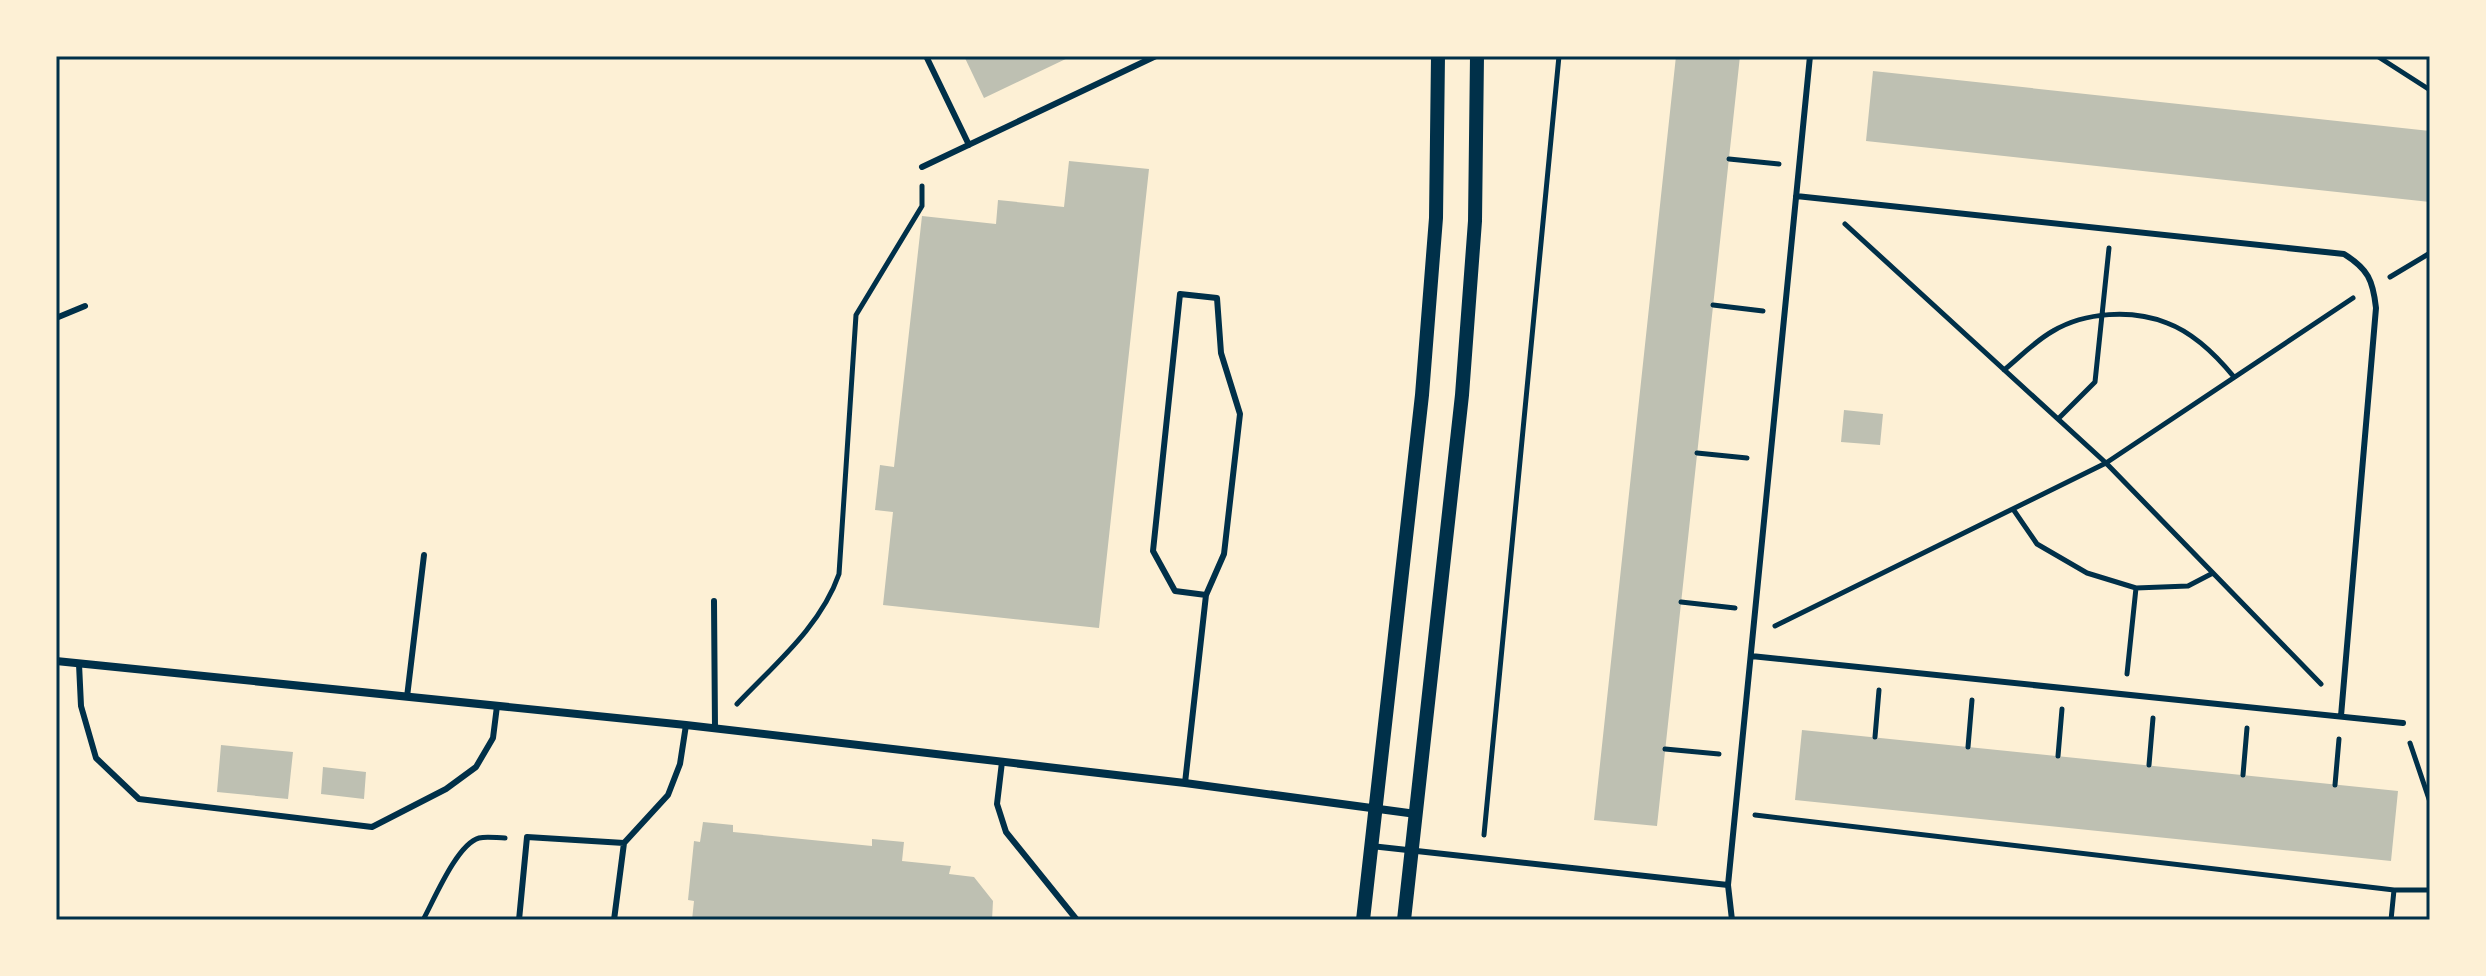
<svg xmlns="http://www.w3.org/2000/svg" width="2486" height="976" font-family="'PT Serif',serif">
<rect width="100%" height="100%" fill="#fdf0d5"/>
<path fill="#bec0b2" d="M964,56H1072L984,98Z
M1676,56H1740L1657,826L1594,820Z
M1873,71L2430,131V202L1866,141Z
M1069,161L1149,169L1099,628L883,605L893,512L875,510L880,465L894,467L922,216L996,224L998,200L1064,207Z
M1844,410L1883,414L1880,445L1841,442Z
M1802,730L2398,791L2391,861L1795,800Z
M221,745L293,752L288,799L217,792Z
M323,767L366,772L364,799L321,794Z
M703,822L733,825V832L872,846V839L904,842L902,861L951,866L949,874L974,877L993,901L992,920H758L724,917V920H692L694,901L688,900L694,841L700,842Z"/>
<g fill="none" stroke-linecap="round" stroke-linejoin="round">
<path stroke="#003049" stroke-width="5" d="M2377,56L2430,90
M1729,159L1779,164
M1845,224L2106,463L2321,684
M2390,277L2430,253
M1713,305L1763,311
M2004,370C2020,357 2035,341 2053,331C2085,312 2132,309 2167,323C2194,333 2216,355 2234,377
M2058,419L2095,382L2109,248
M1697,453L1747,458
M2013,509L2037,544L2087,573L2136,588L2188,586L2213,573
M1681,602L1735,608
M1775,626L2106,463L2353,298
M2127,674L2136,588
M737,704C775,664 821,626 839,574L856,315L922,206V186
M1875,737L1879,690
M2410,743L2430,802
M1968,747L1972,700
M1665,749L1719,754
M2058,756L2062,709
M2149,765L2153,718
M2243,775L2247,728
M2335,785L2339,739
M1755,815L2394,890H2430
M1484,835L1559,56
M423,920C434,900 457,844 479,838C487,836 497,838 505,838
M2391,920L2394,890"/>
<path stroke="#003049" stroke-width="6" d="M926,56L969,145
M922,167L1156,56
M1796,196L2344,254C2368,269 2373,280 2376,308L2341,716
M56,318L85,306
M714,601L715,729
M1751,656L2403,723
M79,664L81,706L96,758L139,799L372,827L446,789L476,767L493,738L497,706
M407,697L424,555
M1002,762L997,804L1006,832L1077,920
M1185,783L1206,595L1224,554L1240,414L1221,353L1217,298L1180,294L1153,551L1175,591L1206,595
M1371,846L1728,885
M519,920L527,837L624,843
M614,920L624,843L668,795L680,764L686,725
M1732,920L1728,885L1810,56"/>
<path stroke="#003049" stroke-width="8" d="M56,661L686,725L1185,783L1416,814"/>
<path stroke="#003049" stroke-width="14" d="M1363,920L1422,395L1436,218L1438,56
M1404,920L1462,395L1475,221L1477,56"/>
</g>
<rect width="2486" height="976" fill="none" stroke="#fdf0d5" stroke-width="116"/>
<rect x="58" y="58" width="2370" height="860" fill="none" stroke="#003049" stroke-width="3"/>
</svg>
